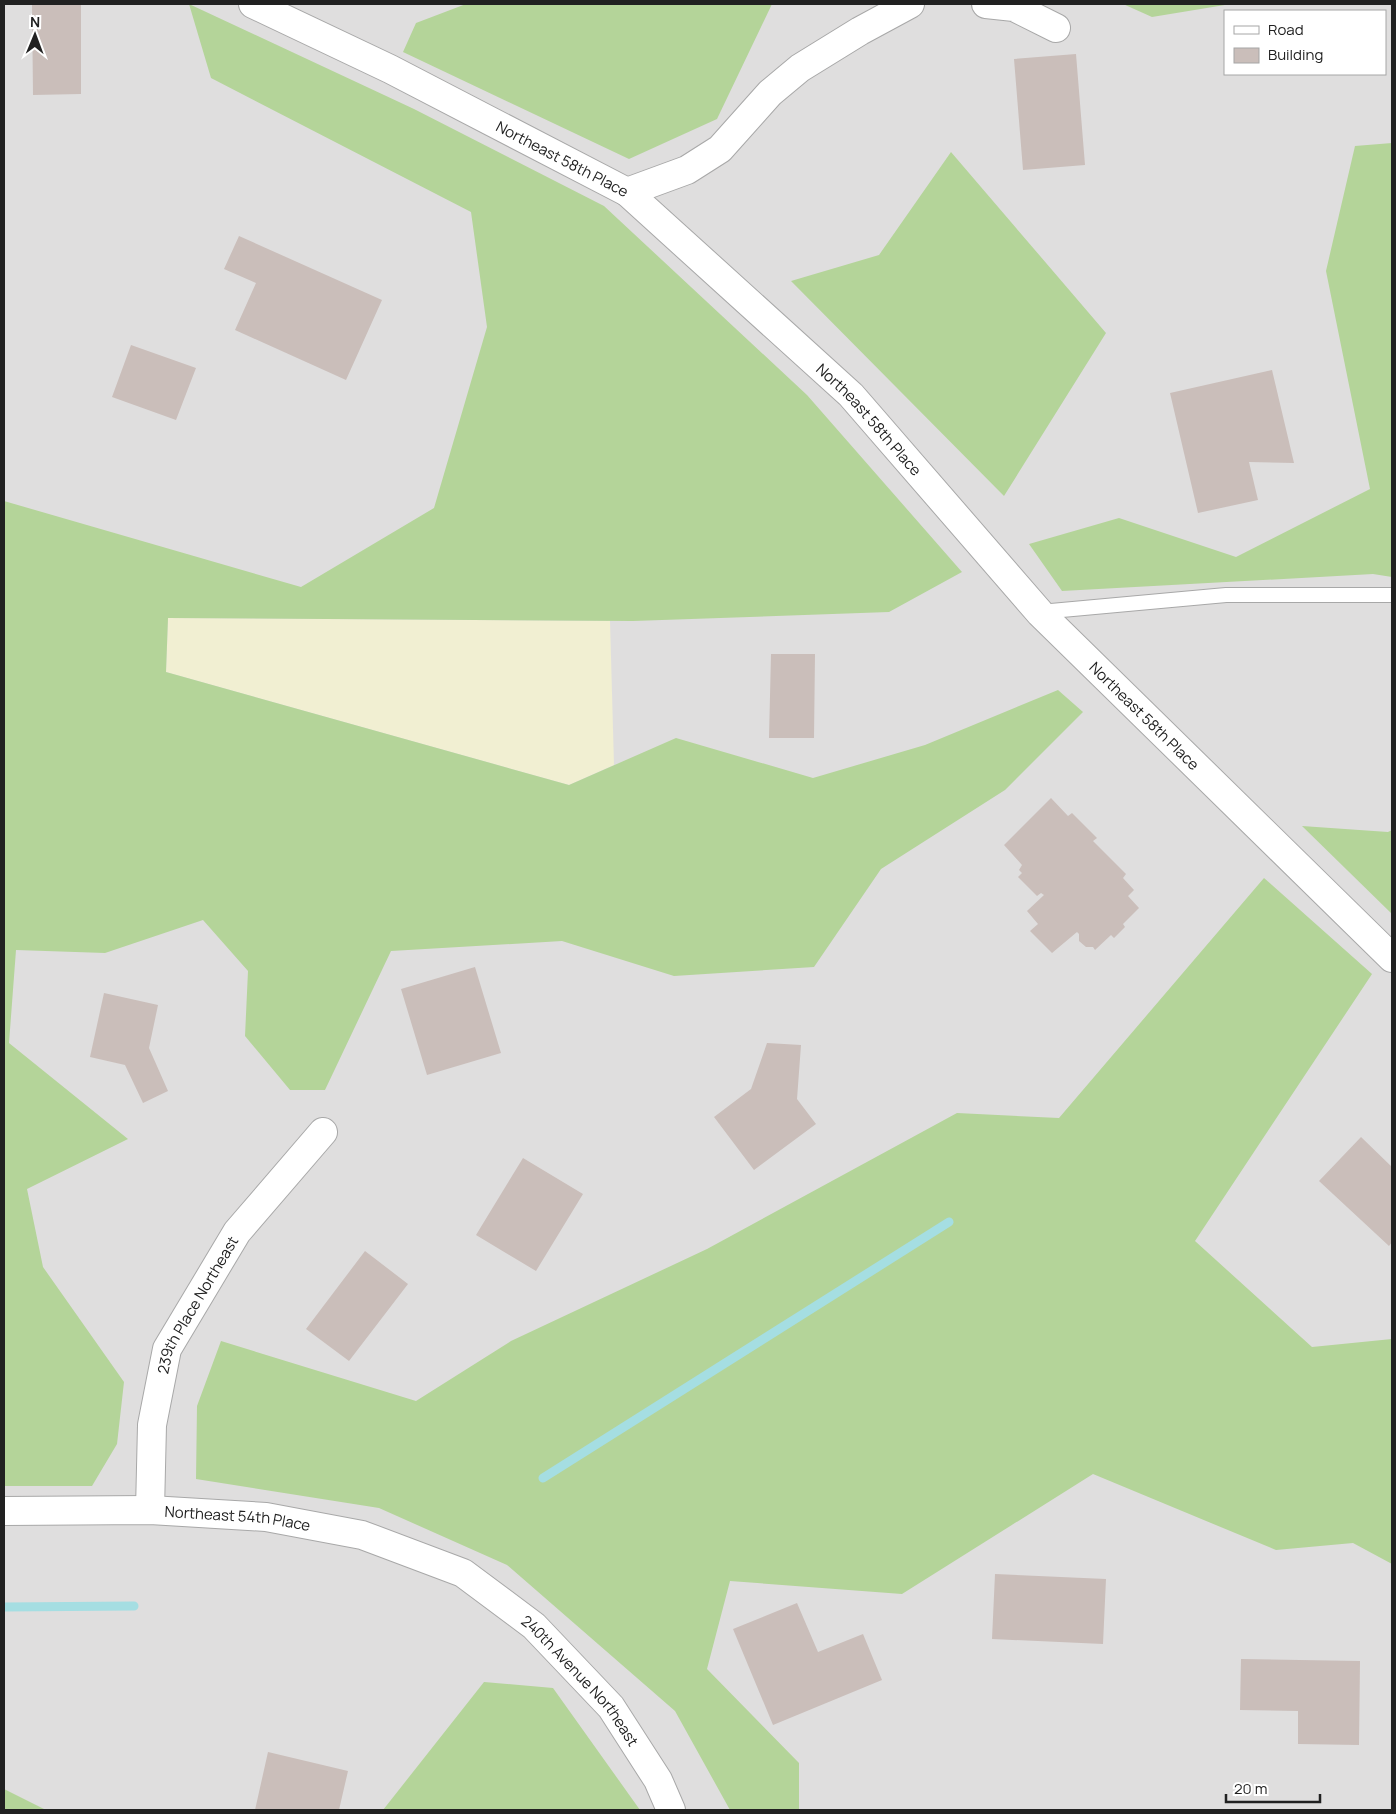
<svg xmlns="http://www.w3.org/2000/svg" width="1396" height="1814" font-family="Manrope,sans-serif">
<rect width="100%" height="100%" fill="#f2ede7"/>
<path fill="#dfdede" fill-rule="evenodd" d="M4,4H1392V1810H4ZM1225,11H1385V74H1225Z"/>
<path fill="#f1efd2" d="M168,618L610,621L614,765L569,785L166,672Z"/>
<path fill="#b4d499" d="M189,4L414,109L604,206L807,395L962,572L889,612L633,621L168,618L166,672L569,785L676,738L813,778L925,745L1058,690L1083,712L1005,790L881,869L814,967L674,976L562,941L391,951L325,1090H290L245,1036L248,971L203,920L105,953L16,950L9,1043L128,1139L27,1189L43,1267L124,1382L117,1444L92,1486H4V501L301,587L434,508L487,327L471,212L211,78Z
M466,4H772L717,119L629,159L403,52L416,23Z
M1123,4H1231L1152,17Z
M1392,143V577L1373,574L1062,591L1029,544L1119,518L1236,557L1370,489L1326,271L1355,146Z
M951,152L1106,333L1004,496L791,281L879,255Z
M1302,826L1388,832L1392,830V914Z
M1264,878L1372,974L1195,1241L1312,1347L1392,1339V1564L1353,1543L1276,1550L1093,1474L902,1594L730,1581L707,1669L799,1763V1810H730L675,1711L507,1565L379,1508L196,1479L197,1406L221,1341L416,1401L511,1341L707,1249L957,1113L1059,1118Z
M484,1682L553,1688L640,1810H383Z
M4,1789L46,1810H4Z"/>
<g fill="none" stroke-linecap="round" stroke-linejoin="round">
<path stroke="#a5dee2" stroke-width="9" d="M543,1478L949,1222
M4,1607L134,1606"/>
</g>
<path fill="#cabeba" d="M32,4H81V94L33,95Z
M1076,54L1085,165L1023,170L1014,59Z
M239,236L382,300L346,380L235,330L256,283L224,269Z
M131,345L196,368L176,420L112,397Z
M1272,370L1294,463L1249,462L1258,500L1198,513L1170,393Z
M771,654H815L814,738H769Z
M1051,798L1068,816L1072,813L1097,838L1093,841L1126,874L1123,878L1134,890L1128,896L1139,908L1123,924L1125,927L1114,938L1111,935L1095,950L1093,947H1086L1079,941V934L1077,932L1052,953L1030,931L1038,924L1027,911L1044,895L1041,893L1037,896L1018,877L1022,873L1019,870L1022,865L1004,845Z
M475,967L501,1053L427,1075L401,989Z
M104,993L158,1005L149,1048L168,1091L143,1103L125,1065L90,1057Z
M767,1043L801,1045L797,1099L816,1124L754,1170L714,1117L751,1089Z
M1361,1137L1392,1167V1242L1389,1246L1319,1181Z
M523,1158L583,1194L536,1271L476,1235Z
M365,1251L408,1284L349,1361L306,1329Z
M995,1574L1106,1579L1103,1644L992,1639Z
M797,1603L818,1652L863,1634L882,1680L773,1725L733,1629Z
M1241,1659L1360,1661L1359,1745L1298,1744V1711L1240,1710Z
M268,1752L348,1771L339,1810H255Z"/>
<g fill="none" stroke-linecap="round" stroke-linejoin="round">
<defs>
<path id="lane" d="M1040,612L1226,595H1392"/>
<g id="street">
<path id="s1" d="M253,4L390,69L627,192L851,395L1040,613L1392,958"/>
<path d="M986,4L1014,7L1056,28"/>
<path d="M627,192L687,170L720,149L770,93L800,68L860,31L910,4"/>
<path id="s2" d="M150,1510L152,1425L167,1349L237,1232L323,1132"/>
<path id="s3" d="M4,1511L150,1510L266,1517L362,1535L463,1573L534,1626L611,1707L658,1780L671,1810"/>
</g>
</defs>
<use href="#lane" stroke="#a8a8a8" stroke-width="16"/>
<use href="#street" stroke="#a8a8a8" stroke-width="30"/>
<use href="#lane" stroke="#fff" stroke-width="14"/>
<use href="#street" stroke="#fff" stroke-width="28"/>
</g>
<g text-anchor="middle" dominant-baseline="central" stroke-width="5" stroke-linejoin="round" paint-order="stroke">
<g font-size="15" fill="#212121" stroke="#fff">
<text stroke="none"><textPath href="#s1" startOffset="346">Northeast 58th Place</textPath></text>
<text stroke="none"><textPath href="#s1" startOffset="751">Northeast 58th Place</textPath></text>
<text stroke="none"><textPath href="#s1" startOffset="1156">Northeast 58th Place</textPath></text>
<text stroke="none"><textPath href="#s2" startOffset="215">239th Place Northeast</textPath></text>
<text stroke="none"><textPath href="#s3" startOffset="234">Northeast 54th Place</textPath></text>
<text stroke="none"><textPath href="#s3" startOffset="628">240th Avenue Northeast</textPath></text>
</g>
</g>
<rect width="1396" height="1814" fill="none" stroke="#212121" stroke-width="10"/>
<rect x="1224" y="10" width="162" height="65" fill="#ffffff" stroke="#a6a6a6"/>
<rect x="1234" y="26" width="25" height="8" fill="#ffffff" stroke="#a6a6a6"/>
<text x="1268" y="35" font-size="15" fill="#212121">Road</text>
<rect x="1234" y="48" width="25" height="15" fill="#cabeba" stroke="#a6a6a6"/>
<text x="1268" y="60" font-size="15" fill="#212121">Building</text>
<g transform="translate(35 35) rotate(1)" stroke="#ffffff" stroke-width="4" paint-order="stroke">
<path d="M0-4L9 19L0 12L-9 19Z" fill="#212121"/>
<text y="-8" font-size="14" font-weight="bold" text-anchor="middle" fill="#212121">N</text>
</g>
<path d="M1226 1794v8h94v-8" fill="none" stroke="#212121" stroke-width="2.5"/>
<text x="1234" y="1794" font-size="15" fill="#212121" stroke="#ffffff" stroke-width="4" paint-order="stroke">20 m</text>
</svg>
